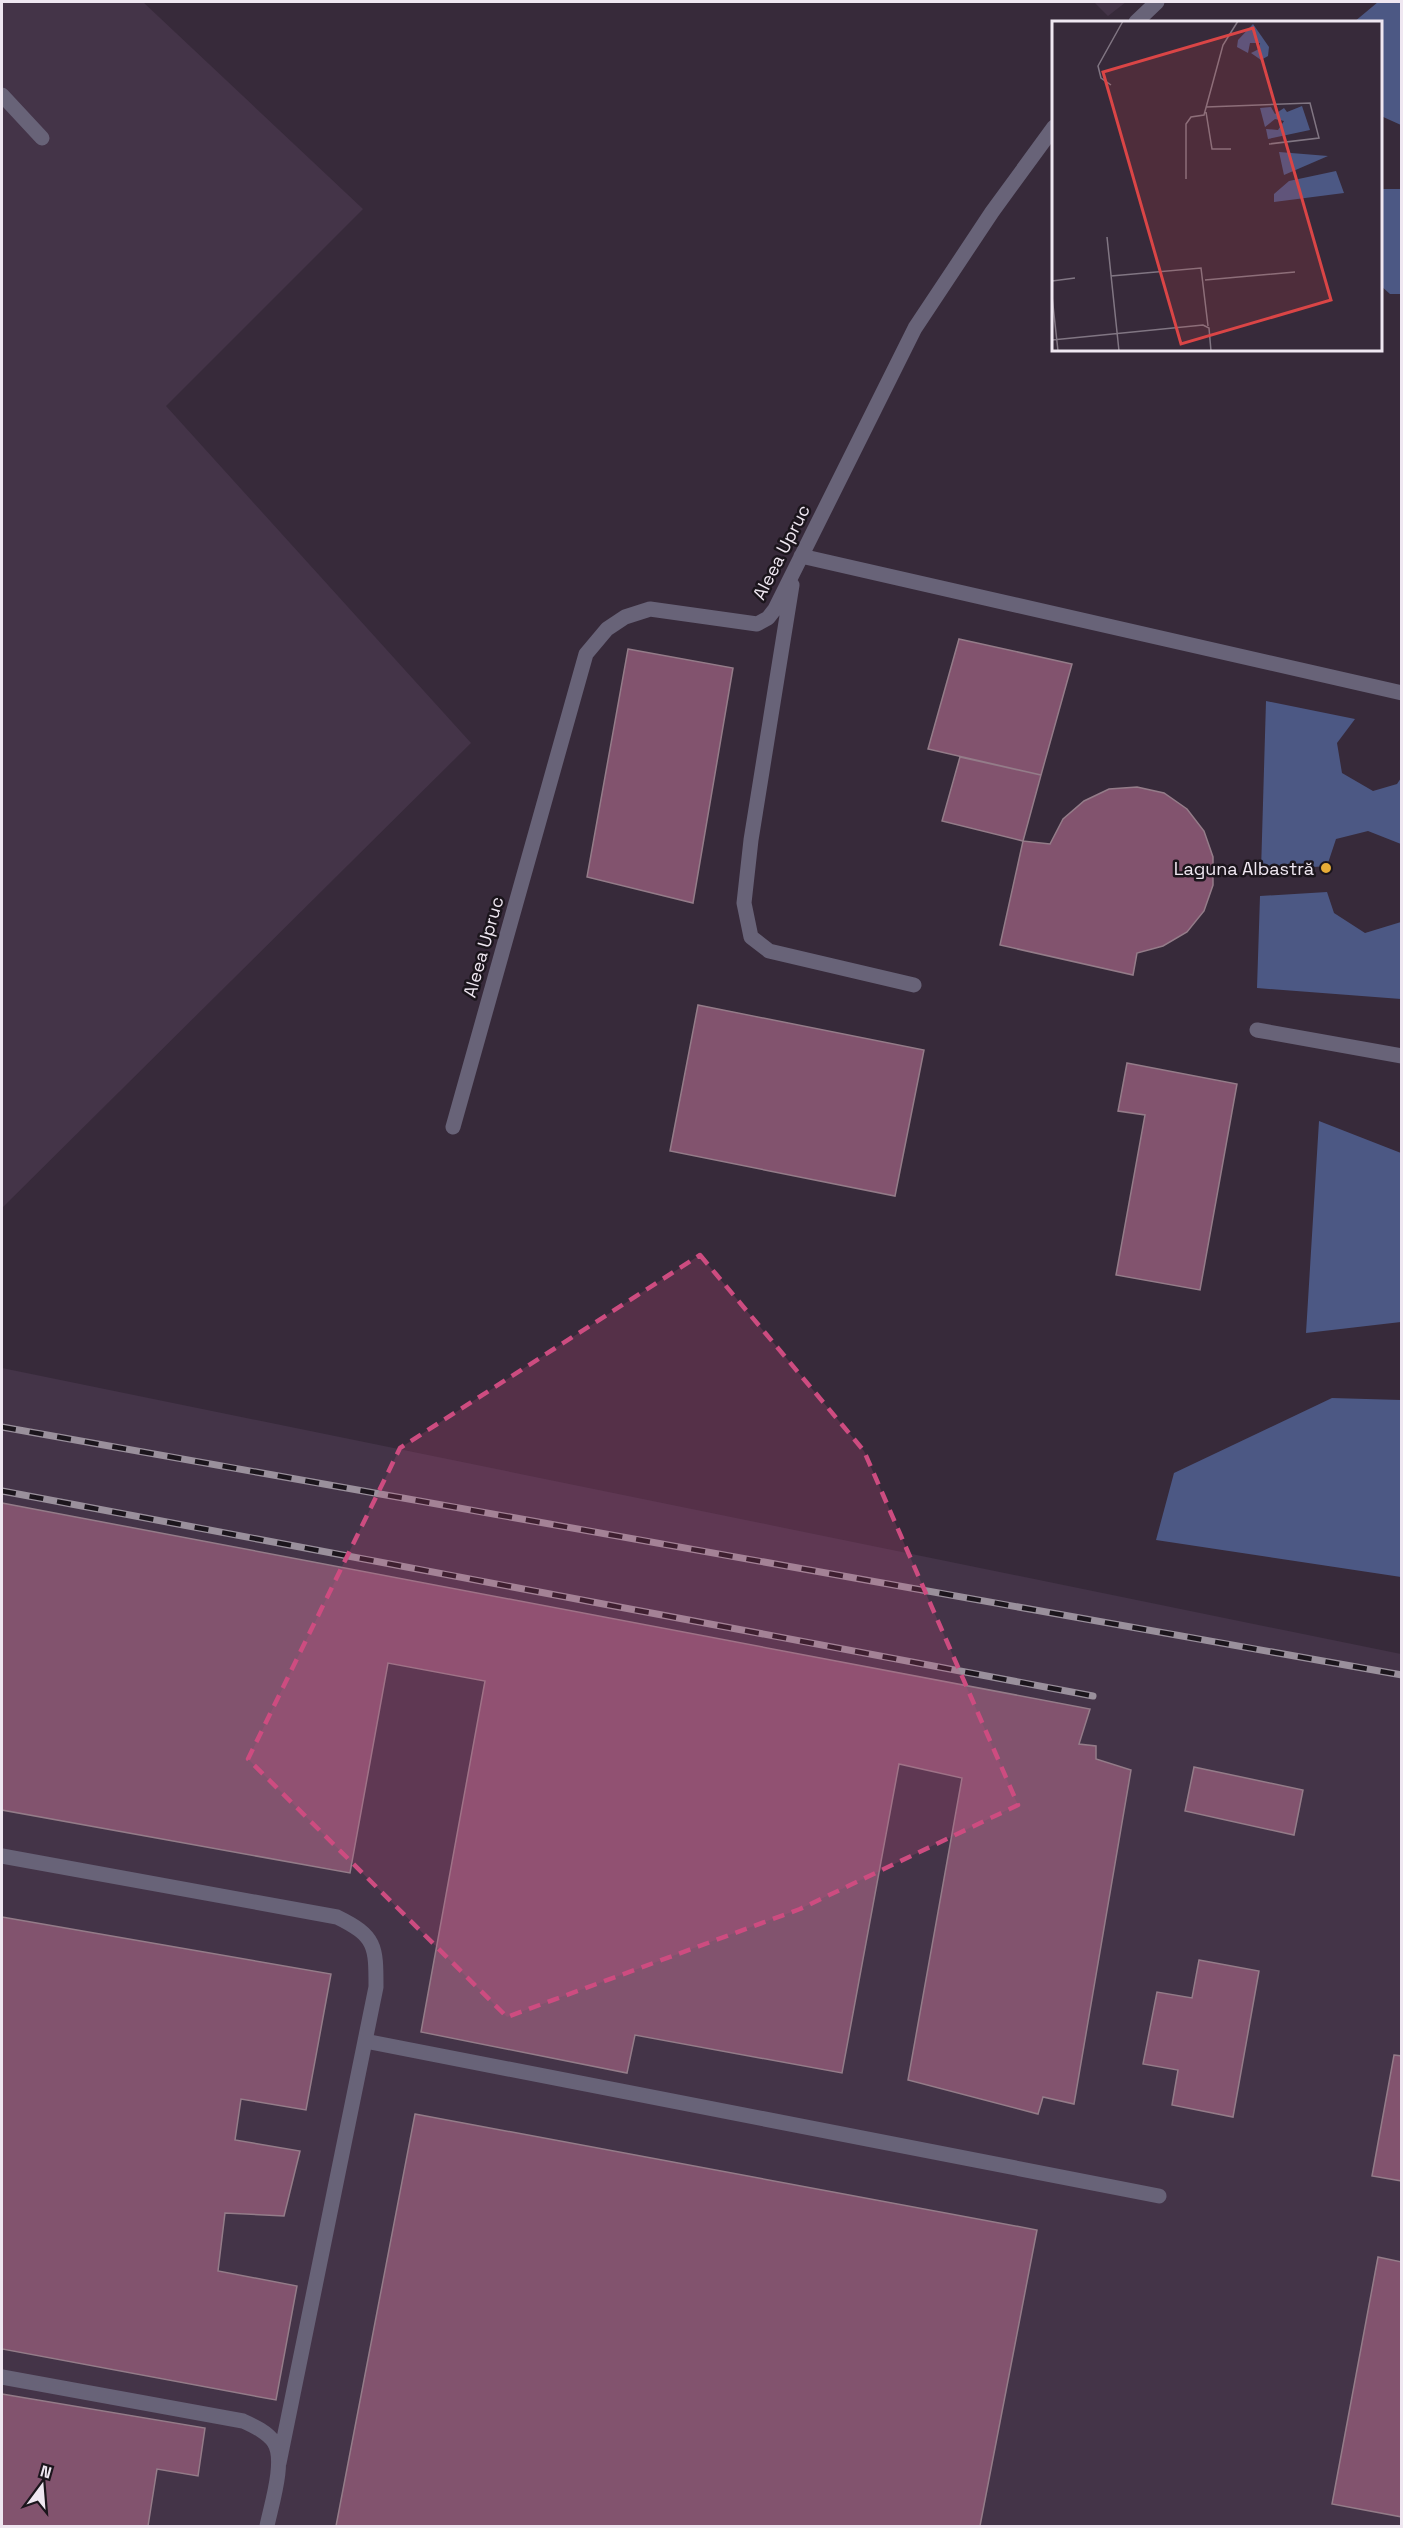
<svg xmlns="http://www.w3.org/2000/svg" width="1403" height="2528" font-family="'Space Grotesk',sans-serif">
<rect width="100%" height="100%" fill="#372a3a"/>
<path fill="#443448" d="M2,2H143L363,209L166,406L471,743L2,1208Z
M1094,2H1126L1108,16Z
M2,1368L1401,1654V2526H2Z"/>
<path fill="#4c5884" d="M1378,2H1401V125L1381,116L1380,22H1354Z
M1380,189H1401V294H1390L1381,286Z
M1266,701L1355,719L1337,743L1342,773L1373,791L1397,784L1401,778V844L1368,831L1336,839L1327,866L1261,871Z
M1327,892L1334,913L1365,933L1401,922V999L1257,988L1260,896Z
M1319,1121L1401,1153V1322L1306,1333Z
M1332,1398L1401,1400V1577L1156,1540L1174,1473Z"/>
<path fill="#82536e" stroke="#947c89" stroke-width="1.5" d="M959,639L1072,664L1041,775L928,749Z
M628,649L733,668L693,903L587,877Z
M960,757L1041,775L1023,841L942,821Z
M1137,787L1164,793L1187,809L1204,831L1213,857V885L1204,911L1187,932L1163,946L1137,953L1133,975L1000,945L1023,841L1050,844L1063,819L1084,801L1109,789Z
M698,1005L924,1050L895,1196L670,1151Z
M1127,1063L1237,1084L1200,1290L1116,1275L1145,1115L1118,1111Z
M2,1503L1090,1709L1079,1744L1096,1746V1759L1131,1770L1074,2104L1043,2097L1038,2114L908,2080L962,1778L899,1764L842,2073L635,2035L627,2073L421,2032L485,1681L388,1663L350,1873L2,1810Z
M1194,1767L1303,1790L1294,1835L1185,1811Z
M2,1917L331,1974L306,2110L241,2099L235,2140L300,2151L284,2216L225,2213L218,2271L297,2286L276,2400L2,2349Z
M1199,1960L1259,1971L1233,2117L1172,2105L1178,2070L1143,2064L1157,1992L1192,1998Z
M1394,2055L1402,2056V2181L1372,2176Z
M415,2114L1037,2230L980,2526H336Z
M1378,2257L1402,2262V2517L1332,2504Z
M2,2394L205,2428L198,2476L157,2469L148,2526H2Z"/>
<g fill="none" stroke-linecap="round" stroke-linejoin="round">
<path stroke="#686378" stroke-width="15" d="M1136,22L1157,2
M2,95L42,138
M801,556L1402,693
M792,585L751,840L744,903L751,937L769,951L914,985
M1257,1030L1402,1056
M453,1127L586,654L607,629L625,617L650,609L757,624L768,618L775,609L915,328L992,212L1054,127
M2,1856L337,1917C376,1936 376,1946 376,1987L279,2463
M365,2041L1159,2196
M2,2377L243,2421C254,2426 267,2432 274,2442C286,2460 271,2506 267,2526"/>
<defs>
<path id="rail" d="M2,1427L1402,1675
M2,1491L1093,1696"/>
</defs>
<use href="#rail" stroke="#9a909c" stroke-width="7"/>
<use href="#rail" stroke="#1b151c" stroke-width="4.5" stroke-dasharray="14" stroke-linecap="butt"/>
</g>
<path fill="#cd4c80" fill-opacity="0.2" stroke="#cd4c80" stroke-width="4.5" stroke-dasharray="12 8" stroke-linejoin="round" d="M700,1255L864,1451L1018,1805L800,1909L507,2017L248,1759L400,1448Z"/>
<circle fill="#e7ac37" stroke="#1b151c" stroke-width="2" cx="1326" cy="868" r="6"/>
<g text-anchor="middle" dominant-baseline="central" stroke-width="5" stroke-linejoin="round" paint-order="stroke">
<g font-size="18" fill="#efe7f1" stroke="#1b151c">
<text transform="translate(781 552) rotate(-63)">Aleea Upruc</text>
<text transform="translate(483 947) rotate(-74)">Aleea Upruc</text>
</g>
<g font-size="18" fill="#efe7f1" stroke="#1b151c" text-anchor="end">
<text x="1314" y="868">Laguna Albastră</text>
</g>
</g>
<g transform="translate(1052 21)">
<rect width="330" height="330" fill="#372a3a"/>
<path d="M201,3L217,26L216,35L209,39L199,32L207,28L208,22H198L196,32L185,26L186,19ZM250,85L258,109L216,118L214,108L226,109L232,100L223,98L213,106L208,87L219,86L223,93L232,87L235,91ZM227,131L276,135L232,154ZM284,150L292,172L222,181V173L237,160Z" fill="#4c5884"/>
<path fill="none" stroke="#817683" stroke-width="1.5" d="M59,64L49,57L46,45L71,0M154,86L258,82L267,117L217,123M154,91L160,128H179M134,158V103L139,96L152,94L171,24L186,0M55,216L67,330M59,255L149,247L156,305M153,259L243,251M0,260L23,257M0,275L6,330M0,319L151,304L157,307L159,330"/>
<path fill="#da4546" fill-opacity="0.15" stroke="#da4546" stroke-width="3" d="M201,7L279,279L129,323L51,51Z"/>
<rect width="330" height="330" fill="none" stroke="#efe7f1" stroke-width="3"/>
</g>
<rect width="1403" height="2528" fill="none" stroke="#efe7f1" stroke-width="6"/>
<g transform="translate(42 2486) rotate(16)" stroke="#1b151c" stroke-width="4.5" paint-order="stroke">
<path d="M0-4.5L10 22L0 15L-10 22Z" fill="#efe7f1"/>
<text y="-9" font-size="16" font-weight="bold" text-anchor="middle" fill="#efe7f1">N</text>
</g>
</svg>
